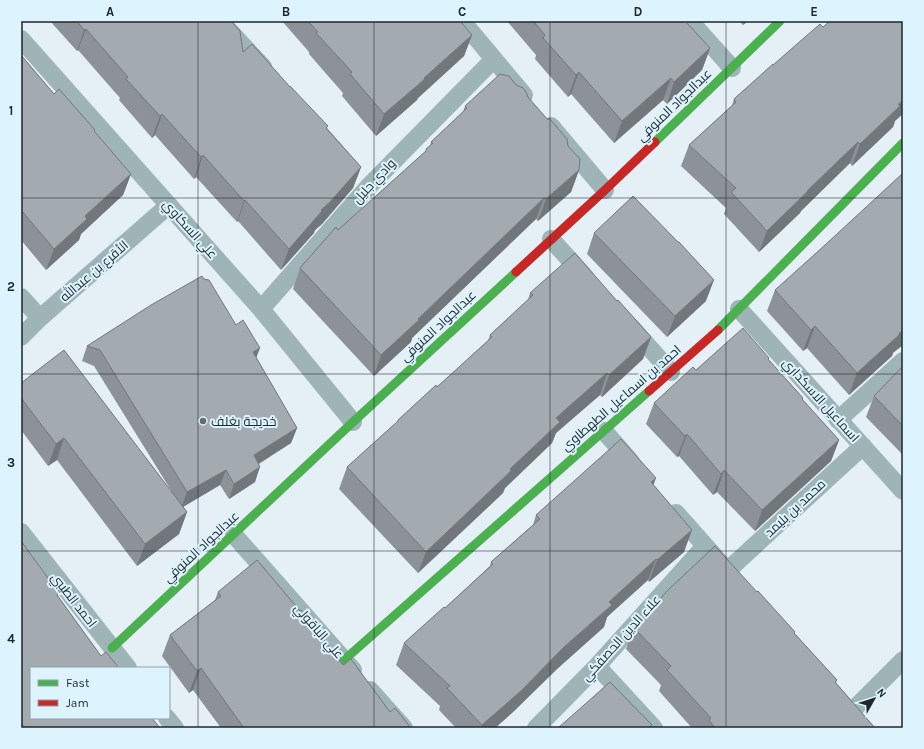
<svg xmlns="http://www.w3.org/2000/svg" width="924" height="749" font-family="Karla,Cairo,sans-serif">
<rect width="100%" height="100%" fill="#e5f0f6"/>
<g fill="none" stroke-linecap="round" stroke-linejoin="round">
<path stroke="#9eb4b7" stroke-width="18" d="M220,21L263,67
M462,21L524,95
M690,21L732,68
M21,39L261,309L353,422
M551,126L605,190
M551,239L585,277
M21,297L40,318
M261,309L370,185L494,59
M739,309L903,491
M631,327L671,372
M21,337L40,318L169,205
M838,420L903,361
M604,431L631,462
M676,513L725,568
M21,532L128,668
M234,535L353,670
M727,571L863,446
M597,666L654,728
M370,690L404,728
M853,710L903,660
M167,718L175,728
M536,728L597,666L705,546"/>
<path stroke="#4caf50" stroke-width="9" d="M655,142L780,21
M718,330L903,143
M112,648L353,422L516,272
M344,660L649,391"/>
<path stroke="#c62828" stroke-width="9" d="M516,272L605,190L655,142
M649,391L718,330"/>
</g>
<path fill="#8c9297" d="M50,21H231L243,52L327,128L361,167L353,188L322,224L315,230L314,233L281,270L238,221L237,222L196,177L194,179L155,135L152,138L119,100L120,98L78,50L77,51Z
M282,21H460L472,35L464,56L418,98L417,100L376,136L342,96L343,93L309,54V52Z
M507,21H685L710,48L702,70L667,104L663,100L614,143L571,94L568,97L535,59L536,55Z
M739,21H748L743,25Z
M21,55L54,94L95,130L94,132L131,174L123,195L81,234L79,240L46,270L21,240Z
M773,65L895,121L893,127L852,166L850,163L801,211L800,213L759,252L724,214L726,208L681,166L689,145L732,106L734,99Z
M516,85L528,97L568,146L579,170L571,192L538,221L536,219L412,338L411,342L374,376L293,289L300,268L338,230L425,152L426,149L430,146L431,142L463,112L465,106Z
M594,233L706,301L667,337L587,254Z
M775,290L893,353L892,356L849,395L807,348L803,351L767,311Z
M530,293L617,301L651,337L643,359L602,397L600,395L556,433L552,443L505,488L503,493L418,573L339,489L347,467L397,422L398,420L437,387L488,341L490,335L528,300Z
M236,325L256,358L297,428L291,443L259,464L255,482L229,499L220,485L183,507L187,512L179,534L137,566L57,460L48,466L21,430V383L172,492L94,366L82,361L87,346Z
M769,358L768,360L803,398L802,400L839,440L831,461L755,531L717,492L713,495L679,456L677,457L646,424L654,403L696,370Z
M903,366V455L866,417L874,396Z
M653,485L684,552L649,582L648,580L607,617L604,627L557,669L513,712L495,728H456L439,710L440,706L396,665L404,643L445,608L490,566L491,562L533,525L536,515Z
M21,541L58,596L101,656L119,668H31L160,728H21Z
M218,592L343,665L390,712L411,728H221L193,690L189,693L162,656L170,635L215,600Z
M757,592L795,632L794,633L837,680L836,683L875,728H692L659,691L661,685L626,649L634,628Z"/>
<path fill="#72777b" d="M745,21H748L743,25Z
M86,29L78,50L77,51L84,30Z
M472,35L464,56L418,98L417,100L376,136L384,114Z
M710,48L702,70L667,104L674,82Z
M579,72L571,94L568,97L576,75Z
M671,78L663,100L614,143L622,121Z
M903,100V114L895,121L893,127L852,166L860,144Z
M162,114L155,135L152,138L160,116Z
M858,142L850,163L801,211L800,213L759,252L767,231L807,191Z
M203,155L196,177L194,179L201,157Z
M361,167L353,188L322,224L315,230L314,233L281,270L289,249L321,210Z
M579,170L571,192L538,221L546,199Z
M131,174L123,195L81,234L79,240L46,270L54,249L85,216Z
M544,198L536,219L412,338L411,342L374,376L381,355Z
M245,200L238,221L237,222L244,201Z
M714,280L706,301L667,337L675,316Z
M815,326L807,348L803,351L811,330Z
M903,330V345L893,353L892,356L849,395L857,373Z
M651,337L643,359L602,397L609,375Z
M260,348L254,364L253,352Z
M607,373L600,395L556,433L552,443L505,488L503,493L418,573L426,552L510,469L556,418Z
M297,428L291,443L248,470L254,455Z
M687,434L679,456L677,457L685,436Z
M64,438L57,460L48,466L56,444Z
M839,440L831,461L755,531L762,510Z
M260,467L255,482L229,499L234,484Z
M226,470L220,485L181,508L187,492Z
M724,470L717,492L713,495L721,474Z
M656,478L648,500L651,482Z
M187,512L179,534L137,566L145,544Z
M692,530L684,552L649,582L657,560Z
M656,559L648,580L607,617L604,627L557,669L513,712L495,728H481L482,725L609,602Z
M201,668L193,690L189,693L197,671Z"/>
<path fill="#a3aab0" stroke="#72777b" d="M77,21H231L240,31L243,52L252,44L290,87V86L328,126L326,128L361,167L330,202L321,210L322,211L289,249L245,200L244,201L203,155L201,157L162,114L160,116L126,79L128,77L86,29L84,30Z
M308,21H460L472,35L424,78L425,79L384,114L350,74L352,72L316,33L318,32Z
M533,21H685L710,48L674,82L671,78L622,121L579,72L576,75L543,38L545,35Z
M830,21H903V100L898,104L900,106L860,144L858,142L807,191H808L767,231L731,192L736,188L689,145L736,102L734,99L773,64V65L820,24L823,27Z
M21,55L54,94L59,89L95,130L94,131L131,174L85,216L87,219L54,249L21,210Z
M500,74L509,76L516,85L523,88L526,92L528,97L548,120L549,118L567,139L568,146L580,159L579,170L546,199L544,198L418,319L419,320L381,355L300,268L336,227L338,230L427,150L426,149L433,143L431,142L467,108L465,106Z
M903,173V330L899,333L900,334L857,373L815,326L811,330L775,290L825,245Z
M633,196L678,242H679L714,280L675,316L594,233Z
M575,253L617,301L618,300L651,337L609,375L607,373L556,418L560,422L510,469L511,471L426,552L347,467L398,421V420L436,385L437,387L492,337L490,335L533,295L530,293Z
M202,276L204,279L209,280L236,325L243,320L260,348L253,352L297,428L254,455L260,467L234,484L226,470L187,492L100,350L87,346L151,305Z
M743,328L769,358L768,359L803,398L802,399L839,440L762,510L724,470L721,474L687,434L685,436L654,403L693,367L696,370Z
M64,350L187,512L145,544L64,438L56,444L21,398V383Z
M903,366V426L874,396Z
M621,439L656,478L651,482L692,530L657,560L656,559L609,602L612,605L564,647L521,691L482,725L447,688L450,686L404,643L444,607L445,608L493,564L491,562L540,519L536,515Z
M21,541L59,593L57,595L101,656L106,652L119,668H31V718H152L160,728H25L21,723Z
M715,546L757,592L758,591L795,632L794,633L837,680L835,682L875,728H715L709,720L711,718L667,670L671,666L634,628L668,590Z
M257,560L300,611L301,610L343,665L351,659L390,712L395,708L411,728H244L201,668L197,671L170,635L221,596L218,592Z
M610,682L652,725L648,728H555L557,727L558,728Z"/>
<path fill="none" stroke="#1e272b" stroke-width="1" stroke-opacity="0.55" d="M198,21V728M374,21V728M550,21V728M726,21V728M21,198H903M21,374H903M21,551H903"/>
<circle fill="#646d72" stroke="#ddf3fe" stroke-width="1.5" cx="203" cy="421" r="4"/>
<g text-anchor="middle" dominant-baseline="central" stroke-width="4" stroke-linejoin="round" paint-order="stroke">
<g font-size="13" fill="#1e272b" stroke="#ddf3fe">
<text transform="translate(674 105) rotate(-44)">عبدالجواد المنوفي</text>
<text transform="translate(374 181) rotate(-47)">وادي جليل</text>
<text transform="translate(190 229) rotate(48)">علي السكاوي</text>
<text transform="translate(94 271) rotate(-41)">الأقرع بن عبدالله</text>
<text transform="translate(438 326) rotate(-43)">عبدالجواد المنوفي</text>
<text transform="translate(621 398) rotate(-41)">احمد بن اسماعيل الطهطاوي</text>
<text transform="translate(821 400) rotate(48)">اسماعيل الاسكداري</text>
<text transform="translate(795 508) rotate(-43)">محمد بن بليمد</text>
<text transform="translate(201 547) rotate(-43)">عبدالجواد المنوفي</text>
<text transform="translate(74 600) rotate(52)">احمد الطيبي</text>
<text transform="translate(319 631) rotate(49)">علي الباقولي</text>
<text transform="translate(621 638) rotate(-48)">علاء الدين الحصفكي</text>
</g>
<g font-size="13" fill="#1e272b" stroke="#ddf3fe" text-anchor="start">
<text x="211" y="421">خديجة بغلف</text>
</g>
</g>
<rect width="924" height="749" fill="none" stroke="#ddf3fe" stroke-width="44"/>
<rect x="30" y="667" width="140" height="52" fill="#ddf3fe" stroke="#91a1aa"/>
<rect x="38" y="680" width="20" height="6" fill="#4caf50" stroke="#91a1aa"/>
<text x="66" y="687" font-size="12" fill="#1e272b">Fast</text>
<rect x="38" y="700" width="20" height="6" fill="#c62828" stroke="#91a1aa"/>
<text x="66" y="707" font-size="12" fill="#1e272b">Jam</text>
<g transform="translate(874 699) rotate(51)" stroke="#ddf3fe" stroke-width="3" paint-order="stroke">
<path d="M0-3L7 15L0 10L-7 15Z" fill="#1e272b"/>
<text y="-6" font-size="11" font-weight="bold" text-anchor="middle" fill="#1e272b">N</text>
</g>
<rect x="22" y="22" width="880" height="705" fill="none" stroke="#1e272b" stroke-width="1.5"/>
<g font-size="13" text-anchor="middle" font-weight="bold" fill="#1e272b">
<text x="110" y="16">A</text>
<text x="286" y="16">B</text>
<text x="462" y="16">C</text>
<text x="638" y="16">D</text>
<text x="814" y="16">E</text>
<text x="11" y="115">1</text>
<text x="11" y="291">2</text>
<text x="11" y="467">3</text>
<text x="11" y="643">4</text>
</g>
</svg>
